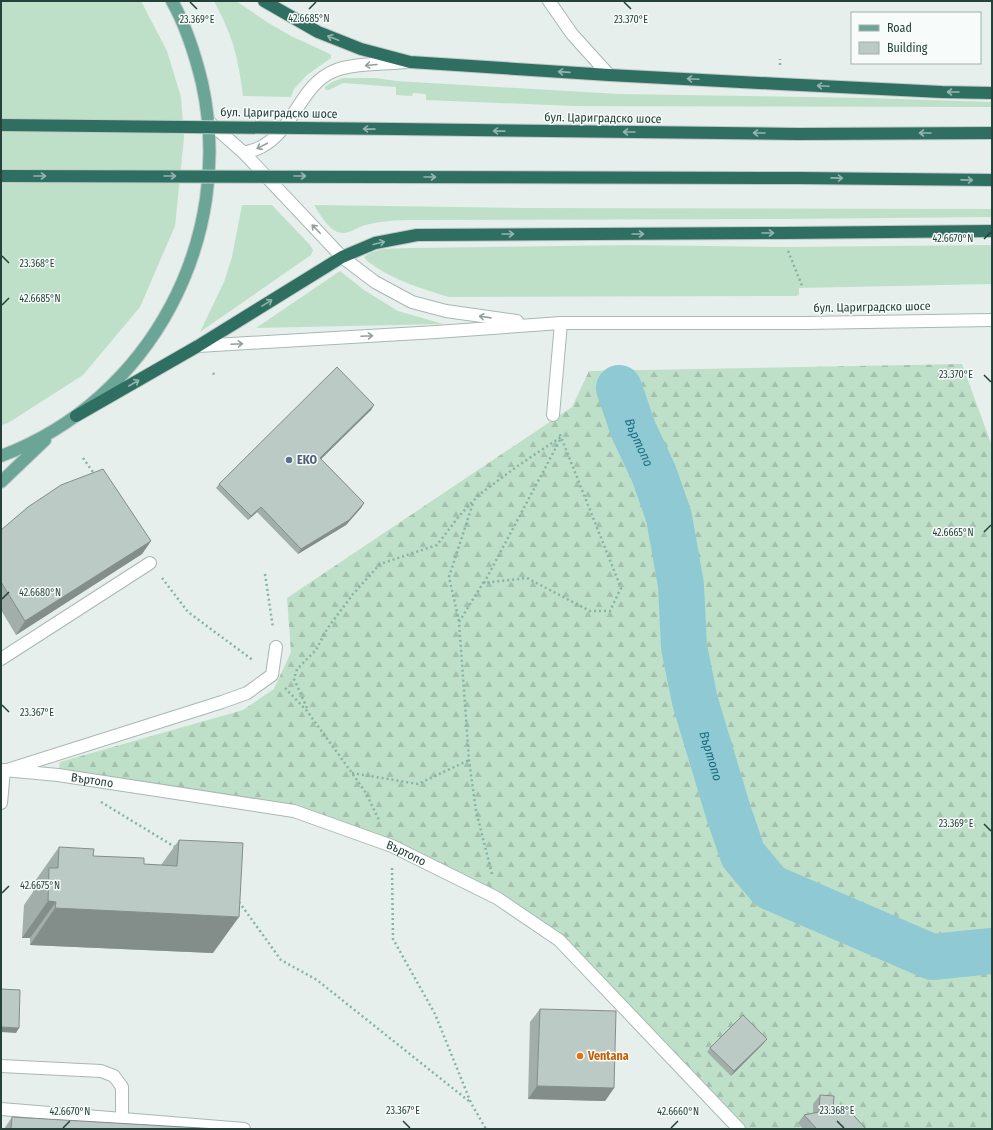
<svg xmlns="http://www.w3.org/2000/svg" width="993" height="1130" font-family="'Fira Sans Condensed',sans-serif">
<defs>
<pattern id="forest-firs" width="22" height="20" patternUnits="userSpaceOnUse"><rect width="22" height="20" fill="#bfe0c8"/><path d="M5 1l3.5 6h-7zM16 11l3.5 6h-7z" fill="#a4c1ad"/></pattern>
</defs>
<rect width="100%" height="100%" fill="#e6efeb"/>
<path fill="#bfe0c8" d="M1,1H141L167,51L181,97L184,138L175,226L140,307L83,375L8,423L1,425Z
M214,1H236L267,22L291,36L328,53L331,55V58L307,75L294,89L291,97L243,96C240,72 236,48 226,26C223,18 218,9 214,1Z
M343,78H376L396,81L619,94L869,98L992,102V107L573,106L426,100V94L413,93L412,96L396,95V87L343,83L329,90H326L325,87L332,82Z
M242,205H272L310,245L313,250L311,255L200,332L224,282L232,257Z
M314,205L523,208L992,209V217L780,219L414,220C398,220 381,221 365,225C358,227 349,234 342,233C329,232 320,214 314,205Z
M632,245L786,247L992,245V284L799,288V294L797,296L449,297C417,287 395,281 367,261L364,257C375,247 395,249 408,248Z
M340,271L364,290L398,311L443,324L256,328Z"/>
<path fill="url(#forest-firs)" d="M962,364L992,446V1129H739L559,940L497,898L392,846L294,811L58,775L60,762L243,710L274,689L291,652L287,598L572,407L589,371Z"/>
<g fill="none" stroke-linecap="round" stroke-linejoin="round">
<path stroke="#8ec9d4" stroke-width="46" id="s1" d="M619,388L633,429L654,474L669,517L681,585L684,647L695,701L728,811L743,855L770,887L932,957L992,951"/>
<defs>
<path id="lane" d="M549,1L572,34L609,75
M244,153C249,151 256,150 261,147C294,130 301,84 334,71C352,63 387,64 407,62
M553,415L561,323
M1,659L150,563
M4,771L222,702L247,693L272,675L276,647
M1,1066L101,1071L114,1076L122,1087V1119"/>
<g id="street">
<path d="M209,122L244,153L342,257L375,282L412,302L446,311L517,321"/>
<path d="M198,346L436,332L561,323H804L992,320"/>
<path id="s2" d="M1,803L4,770L58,775L294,811L392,846L497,898L559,940L739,1129"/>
<path d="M1,1109L244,1129"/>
</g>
<path id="primary" d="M1,456C151,400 236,238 202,83C195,54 186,26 172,1
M1,482L45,440"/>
<path id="highway" d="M264,1L318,32L361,49L410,62L609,75L780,84L942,92L992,93
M798,134L992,133
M798,178L992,180
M76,416L198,346L342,257L375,243L417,235L783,233L992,231"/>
</defs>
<use href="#lane" stroke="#a8b8b2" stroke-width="14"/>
<use href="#street" stroke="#a8b8b2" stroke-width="14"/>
<use href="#primary" stroke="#c2cac8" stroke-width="14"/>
<use href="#highway" stroke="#c2cac8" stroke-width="14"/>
<path stroke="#86b3a5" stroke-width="2.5" stroke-dasharray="2 3" stroke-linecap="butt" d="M780,65V59
M788,251L803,288
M213,373L216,377
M83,458L95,475
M265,574L273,628
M162,578L188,612L254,661
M484,583L561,438
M459,621L449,577L473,503
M285,688L307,711L352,773L366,793L380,822
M307,708L294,679L297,669L316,650L327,629L353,594L380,564L437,545L460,515L480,494L519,465L561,437
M352,773L418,784L469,760
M101,802L175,847
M392,868L393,939L435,1014L471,1103L486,1129
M492,874L476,811L469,760L459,622L483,583L527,578L590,611H610L621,588L559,432
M239,902L281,960L317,980L470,1102"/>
<use href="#lane" stroke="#fff" stroke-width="12"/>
<use href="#street" stroke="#fff" stroke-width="12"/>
<use href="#primary" stroke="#6aa596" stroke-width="12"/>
<use href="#highway" stroke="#2f6f62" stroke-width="12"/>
<defs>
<path id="highway-bridge" d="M1,125C267,126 532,132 798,134
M1,176L798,178"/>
</defs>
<use href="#highway-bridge" stroke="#c2cac8" stroke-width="14" stroke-linecap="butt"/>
<use href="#highway-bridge" stroke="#2f6f62" stroke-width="12"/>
</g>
<path fill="#a1aea9" d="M374,405L371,410L321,459L364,503L361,508L346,525L298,554L257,512L248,520L216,488L219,484Z
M1,530L151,541L142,554L16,635L1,610Z
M179,840L213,953L30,945V938H22L24,905L33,892V884L59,847L93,856L144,864L161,865Z
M540,1009L614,1088L605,1101L528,1099L530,1022Z
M764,1043L731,1076L707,1052L710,1048Z
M820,1095L833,1109L866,1129H803L798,1123L804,1115L813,1113V1104Z
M12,1117L218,1129H4Z"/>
<path fill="#838d89" d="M374,405L371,410L317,463L320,458Z
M364,503L361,508L346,525L298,554L301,549Z
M261,507L257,512L248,520L251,516Z
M151,541L142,554L16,635L25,621Z
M48,901L56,902L30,938H22Z
M55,908L239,917L213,953L30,945Z
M1,1027L19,1028L16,1033L1,1032Z
M767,1039L764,1043L731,1076L734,1071Z
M537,1086L614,1088L605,1101L528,1099Z"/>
<path fill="#bbcac4" stroke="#838d89" d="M337,367L374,405L320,458L364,503L349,520L301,549L261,507L251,516L219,484Z
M103,469L151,541L25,621L1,582V530L28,507L61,485Z
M179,840L243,843L239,917L55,908L56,902L48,901L49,868H58L59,847L94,849L93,856L144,858V864L177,866Z
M1,989L20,990L19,1028L1,1027Z
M540,1009L616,1011L614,1088L537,1086Z
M743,1015L767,1039L734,1071L710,1048Z
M820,1095L834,1096L833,1109L846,1107L866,1129H817L804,1115L819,1112Z
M12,1117L218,1129H11Z"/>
<defs><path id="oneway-shaft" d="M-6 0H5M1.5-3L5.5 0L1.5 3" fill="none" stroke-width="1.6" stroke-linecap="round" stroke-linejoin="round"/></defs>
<g stroke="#93b5ae">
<use href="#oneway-shaft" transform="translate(333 38) rotate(-159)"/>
<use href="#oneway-shaft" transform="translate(564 72) rotate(-176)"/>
<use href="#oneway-shaft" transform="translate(693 79) rotate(-177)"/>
<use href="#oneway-shaft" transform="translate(823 86) rotate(-177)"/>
<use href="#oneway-shaft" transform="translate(953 92) rotate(-180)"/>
<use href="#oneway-shaft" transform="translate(369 129) rotate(-179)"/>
<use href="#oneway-shaft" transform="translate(499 131) rotate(-179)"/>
<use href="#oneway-shaft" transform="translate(629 132) rotate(-180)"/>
<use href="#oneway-shaft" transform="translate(759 133) rotate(-180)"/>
<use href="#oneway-shaft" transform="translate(925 133) rotate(180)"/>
<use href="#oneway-shaft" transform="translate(40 176)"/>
<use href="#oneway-shaft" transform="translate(170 176)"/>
<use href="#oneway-shaft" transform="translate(300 176)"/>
<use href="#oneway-shaft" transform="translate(430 177)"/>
<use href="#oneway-shaft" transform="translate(837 178) rotate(1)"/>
<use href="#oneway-shaft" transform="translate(967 180) rotate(1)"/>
<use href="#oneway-shaft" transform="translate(768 233)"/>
<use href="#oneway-shaft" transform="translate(508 234)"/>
<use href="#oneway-shaft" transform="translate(638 234)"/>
<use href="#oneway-shaft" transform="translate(379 243) rotate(-14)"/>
<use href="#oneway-shaft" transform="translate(267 303) rotate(-31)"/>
<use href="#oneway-shaft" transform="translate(134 383) rotate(-30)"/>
</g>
<g stroke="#92a09c">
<use href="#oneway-shaft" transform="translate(371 65) rotate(175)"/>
<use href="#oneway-shaft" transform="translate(262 146) rotate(152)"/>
<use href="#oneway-shaft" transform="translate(316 229) rotate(-134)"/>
<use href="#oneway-shaft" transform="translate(485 317) rotate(-172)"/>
<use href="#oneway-shaft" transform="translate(367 336) rotate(-3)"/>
<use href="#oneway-shaft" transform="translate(237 344) rotate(-3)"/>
</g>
<path fill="none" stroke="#24423a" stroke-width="1.5" d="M190,2L197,9M624,2L631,9M309,9L316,2M984,239L991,232M2,256L9,263M2,305L9,298M984,375L991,382M984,532L991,525M2,599L9,592M2,705L9,712M984,824L991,831M2,893L9,886M403,1121L410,1128M837,1121L844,1128M63,1128L70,1121M671,1128L678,1121"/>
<circle fill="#5c6f8a" stroke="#f7fbf9" stroke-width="1.5" cx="289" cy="460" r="4"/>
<circle fill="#e8710a" stroke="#f7fbf9" stroke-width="1.5" cx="580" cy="1056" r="4"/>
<g text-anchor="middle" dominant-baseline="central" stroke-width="3" stroke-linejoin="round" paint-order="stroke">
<g font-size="12" fill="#24423a" stroke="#f7fbf9">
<text transform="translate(279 113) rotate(1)">бул. Цариградско шосе</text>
<text transform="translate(603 118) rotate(1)">бул. Цариградско шосе</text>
<text transform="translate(872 307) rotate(-1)">бул. Цариградско шосе</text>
<text stroke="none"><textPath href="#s2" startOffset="122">Въртопо</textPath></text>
<text stroke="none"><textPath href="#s2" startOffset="446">Въртопо</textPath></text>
</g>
<g font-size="12" font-weight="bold" fill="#4e5e75" stroke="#f7fbf9" text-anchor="start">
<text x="297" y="460">EKO</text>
</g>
<g font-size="12" font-weight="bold" fill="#c56008" stroke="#f7fbf9" text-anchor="start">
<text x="588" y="1056">Ventana</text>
</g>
<g font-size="13" font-style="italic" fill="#1c6f80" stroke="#f7fbf9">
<text stroke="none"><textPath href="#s1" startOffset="58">Въртопо</textPath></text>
<text stroke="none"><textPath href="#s1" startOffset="382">Въртопо</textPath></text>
</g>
</g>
<g font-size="10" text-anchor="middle" fill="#24423a" stroke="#f7fbf9" stroke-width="3" stroke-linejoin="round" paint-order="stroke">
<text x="309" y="22">42.6685°N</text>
<text x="197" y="23">23.369°E</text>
<text x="631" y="23">23.370°E</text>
<text x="953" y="242">42.6670°N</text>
<text x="37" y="267">23.368°E</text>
<text x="40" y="302">42.6685°N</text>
<text x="956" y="378">23.370°E</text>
<text x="953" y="536">42.6665°N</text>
<text x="40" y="596">42.6680°N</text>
<text x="37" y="716">23.367°E</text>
<text x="956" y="827">23.369°E</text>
<text x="40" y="889">42.6675°N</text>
<text x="403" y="1114">23.367°E</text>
<text x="837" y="1114">23.368°E</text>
<text x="70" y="1115">42.6670°N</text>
<text x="678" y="1115">42.6660°N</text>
</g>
<rect width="993" height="1130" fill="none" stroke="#24423a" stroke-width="4"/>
<rect x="851" y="12" width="130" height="52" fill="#f7fbf9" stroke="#a3b1ad"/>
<rect x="859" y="25" width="20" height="6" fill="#6aa596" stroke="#a3b1ad"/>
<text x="887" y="32" font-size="12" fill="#24423a">Road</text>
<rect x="859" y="42" width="20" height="12" fill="#bbcac4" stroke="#a3b1ad"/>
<text x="887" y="52" font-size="12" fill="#24423a">Building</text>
</svg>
